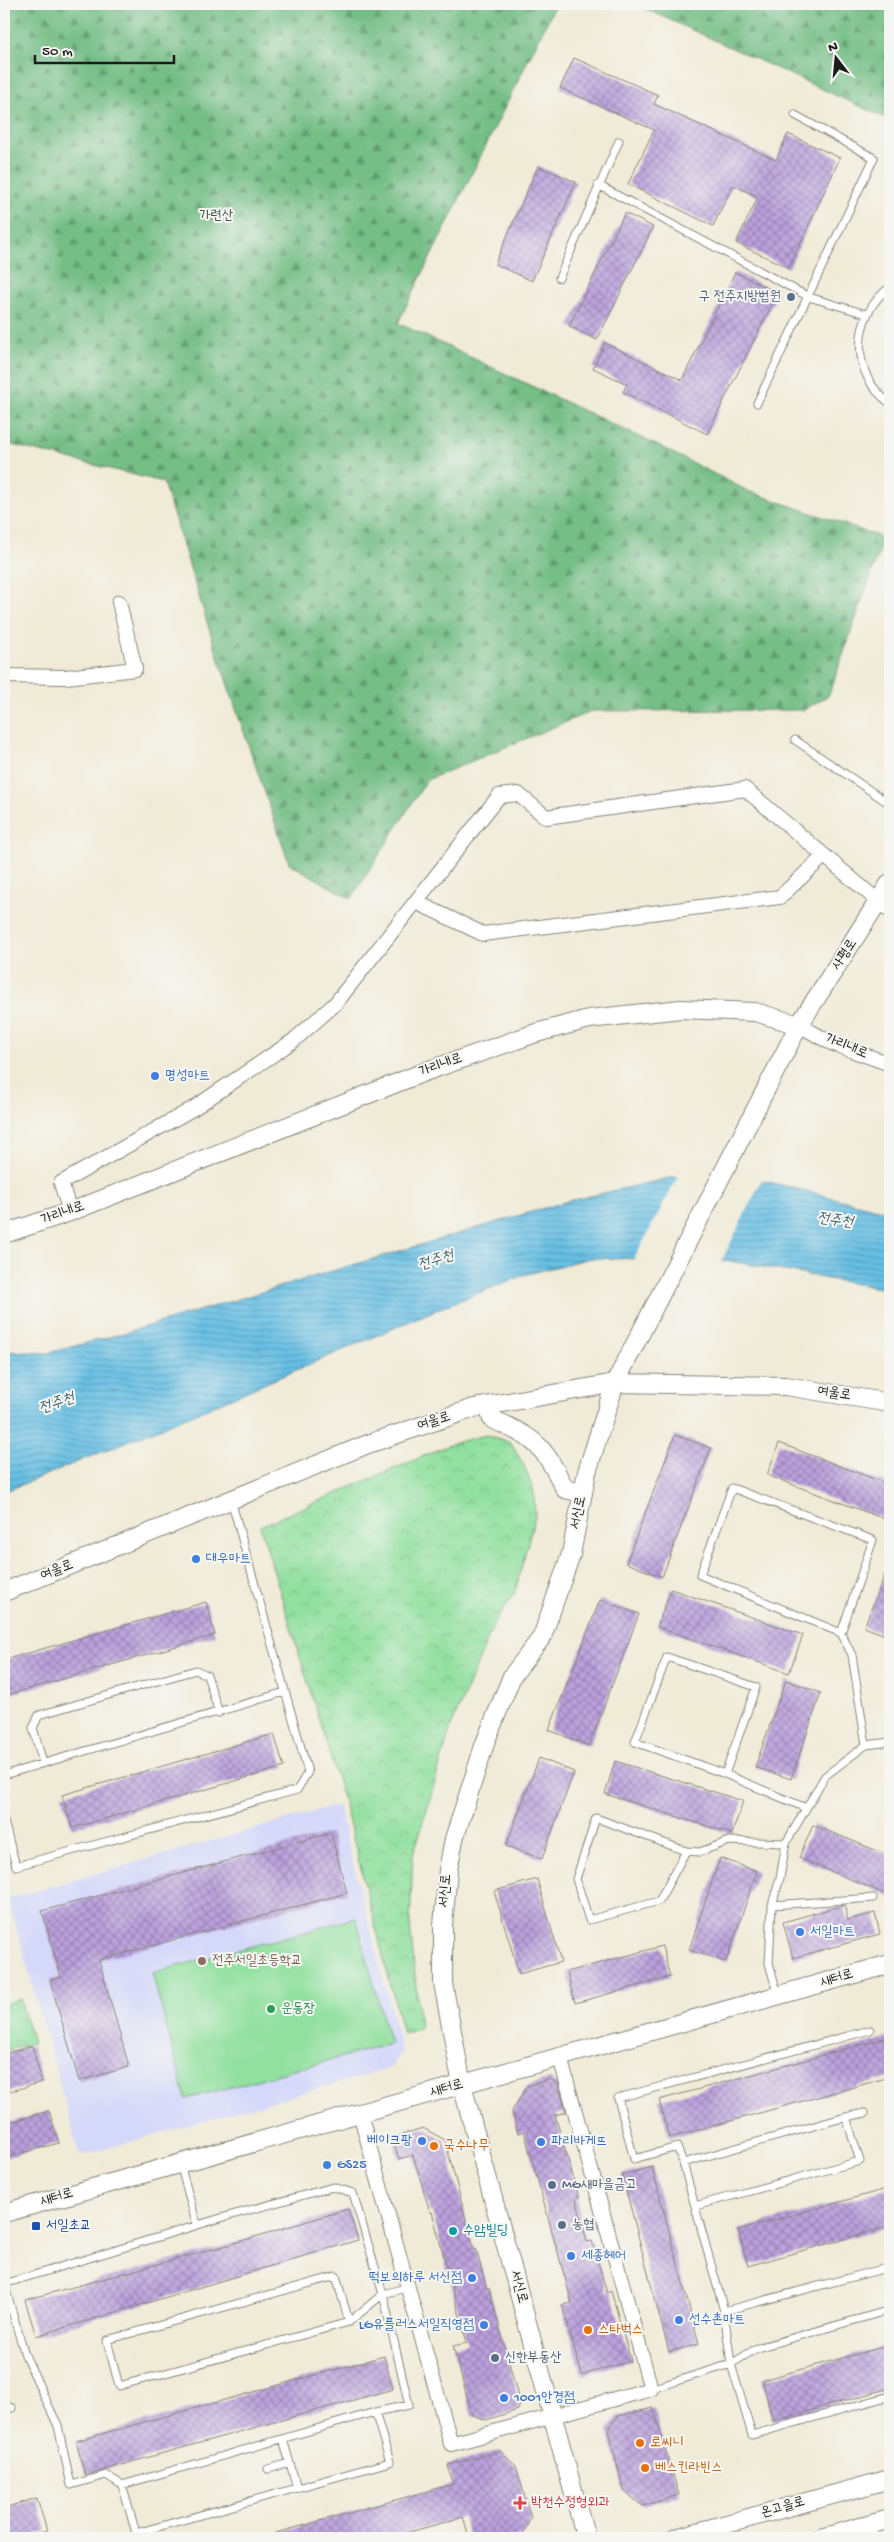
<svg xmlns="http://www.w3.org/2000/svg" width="894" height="2542" font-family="'Gochi Hand','Poor Story',sans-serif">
<defs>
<pattern id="forest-firs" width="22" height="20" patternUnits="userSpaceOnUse" patternTransform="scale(1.25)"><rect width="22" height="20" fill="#74be86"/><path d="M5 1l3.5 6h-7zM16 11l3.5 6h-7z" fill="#5e9a6d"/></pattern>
<pattern id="park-crowns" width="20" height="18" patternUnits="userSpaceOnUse" patternTransform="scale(1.25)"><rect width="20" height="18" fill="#91e09f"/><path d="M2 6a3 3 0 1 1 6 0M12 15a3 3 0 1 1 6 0" fill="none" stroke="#7cc088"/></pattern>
<pattern id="water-rules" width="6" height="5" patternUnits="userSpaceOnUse" patternTransform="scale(1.25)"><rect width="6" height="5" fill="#66bfe4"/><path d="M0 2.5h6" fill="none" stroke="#539ab8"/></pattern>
<pattern id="building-cross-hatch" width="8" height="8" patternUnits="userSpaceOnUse" patternTransform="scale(1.25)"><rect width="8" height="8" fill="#bba1dd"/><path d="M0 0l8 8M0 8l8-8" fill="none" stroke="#9782b2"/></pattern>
</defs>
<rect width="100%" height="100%" fill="#f6f6f2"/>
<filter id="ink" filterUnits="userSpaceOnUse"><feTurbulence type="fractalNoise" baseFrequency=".02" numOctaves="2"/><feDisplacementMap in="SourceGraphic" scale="10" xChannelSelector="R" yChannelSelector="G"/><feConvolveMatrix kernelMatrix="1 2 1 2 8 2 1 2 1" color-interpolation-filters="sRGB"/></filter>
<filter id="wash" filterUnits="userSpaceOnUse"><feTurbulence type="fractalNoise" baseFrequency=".0096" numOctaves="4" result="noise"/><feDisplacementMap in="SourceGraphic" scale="20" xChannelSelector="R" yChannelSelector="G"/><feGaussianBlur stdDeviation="1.12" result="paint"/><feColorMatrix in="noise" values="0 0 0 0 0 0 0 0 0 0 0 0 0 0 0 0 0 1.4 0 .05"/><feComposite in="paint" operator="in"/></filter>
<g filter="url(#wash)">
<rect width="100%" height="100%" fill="#f0ebd7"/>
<path fill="#d4d8f9" d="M338,1805L402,2051L391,2068L80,2156L8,1899Z"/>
<path fill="#91e09f" stroke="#567e5e" d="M356,1918L390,2044L186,2099L152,1973Z"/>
<path fill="url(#forest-firs)" stroke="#486d51" d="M4,4H556L398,323L663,448L748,491L884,538L829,695L804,710L592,711L427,780L351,899L289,863L217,654L163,482L4,443Z
M635,4H890V120Z"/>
<path fill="url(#park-crowns)" stroke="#567e5e" d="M486,1435L510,1442L524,1465L534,1492L535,1516L515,1592L493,1626L451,1727L413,1856L410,1924L420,2028L403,2034L342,1795L260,1526L454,1443Z
M20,1999L33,2043L4,2051V2004Z"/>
<path fill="url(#water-rules)" stroke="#416e80" d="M674,1177L765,1181L890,1212V1290L724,1260L590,1258L524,1275L443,1307L194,1414L4,1492V1351L48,1353L124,1333L568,1201Z"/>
<path fill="#f0ebd7" d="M679,1175L762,1179L721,1262L633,1261Z"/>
<g id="blocks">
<path fill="url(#building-cross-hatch)" d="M574,58L658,95L654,104L776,160L788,134L840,158L789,268L736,243L758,197L733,185L713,226L628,184L654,130L560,88Z
M538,166L576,182L532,281L495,264Z
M625,213L653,227L597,340L569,326Z
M735,272L778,293L707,434L623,392L627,384L593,368L605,343L682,380Z
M675,1435L711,1448L662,1577L626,1563Z
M779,1443L890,1485V1521L767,1475Z
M889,1564H890V1637L864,1627Z
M671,1589L803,1635L789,1673L657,1627Z
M600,1600L639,1614L589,1746L549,1730Z
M206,1602L215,1635L4,1696V1660Z
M786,1680L821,1693L791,1779L755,1767Z
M274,1734L284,1767L72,1828L62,1795Z
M539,1758L574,1772L542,1859L506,1846Z
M615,1761L743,1801L732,1834L605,1794Z
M813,1825L890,1856V1896L799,1858Z
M331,1833L347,1893L99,1960L129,2067L79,2081L50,1980L61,1977L42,1911Z
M720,1858L757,1871L726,1962L689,1950Z
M537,1879L561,1962L519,1974L494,1891Z
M844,1905L848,1920L875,1913L880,1934L793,1958L783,1922Z
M662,1946L670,1977L575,2003L567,1972Z
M890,2037V2077L669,2138L659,2100Z
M32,2046L42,2082L8,2092L4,2078V2054Z
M550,2079L558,2084L566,2112L555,2115L579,2197L576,2198L587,2242L592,2241L607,2293L611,2291L631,2361L582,2375L562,2305L572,2303L524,2131L518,2133L512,2111L527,2086Z
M49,2111L59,2143L4,2158V2124Z
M423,2128L445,2140L474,2250L476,2249L487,2289L489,2288L520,2404L518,2410L486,2420L472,2415L453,2346L467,2343L432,2212H430L413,2155L399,2159L394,2144L400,2135Z
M652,2167L699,2344L669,2352L622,2175Z
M890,2188V2226L748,2266L738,2230Z
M348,2209L358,2240L36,2336L25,2300L221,2247Z
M890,2345V2388L773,2421L762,2380Z
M384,2356L393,2389L85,2475L76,2441Z
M653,2408L679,2495L643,2506L624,2491L608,2430L618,2416Z
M500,2451L516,2466L531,2518L521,2538H469L463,2517L388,2538H274L273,2534L453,2484L448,2465Z
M37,2498L47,2531L23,2538H4V2508Z"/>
</g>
</g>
<g filter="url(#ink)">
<use href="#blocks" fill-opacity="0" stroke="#86847a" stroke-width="1"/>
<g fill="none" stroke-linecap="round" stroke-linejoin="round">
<defs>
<path id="service" d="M598,185L809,297L866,314
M559,278L619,141
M890,287C852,315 849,375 890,403
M757,403L874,158L795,115
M795,740L890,804
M841,1633L700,1575L732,1488L873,1540L841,1633L852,1655L866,1745
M43,1763L33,1728L39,1715L196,1670L207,1675L219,1713
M725,1774L756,1687L667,1657L635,1742L725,1774L806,1808
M4,1775L285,1692
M4,1822L16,1866L297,1790L308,1772L231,1500
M686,1851L659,1901L589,1920L576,1879L596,1818L686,1851L700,1852L729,1841L786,1843
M772,1905L873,1898
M778,1996L769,1963L772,1905L780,1878L786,1843L825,1776L866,1745L890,1742
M870,2030L618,2098L634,2159L677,2147L683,2163L724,2311L731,2364L757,2348L890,2310
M846,2117L865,2113
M683,2163L846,2117L860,2161L695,2206
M180,2164L197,2225
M724,2311L890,2267
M349,2322L336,2276L107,2340L119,2386L349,2322L383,2294L409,2287
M651,2389L731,2364L752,2435L890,2396
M4,2405L12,2408
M283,2439L297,2488
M268,2469L290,2463
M122,2485L375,2412L409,2405L383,2294L353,2193L333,2187L221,2218L4,2284L25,2355L58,2426L71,2485L106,2475L122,2485L136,2533L390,2462L375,2412"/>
<path id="minor" d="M4,676L66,677L135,669L119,602
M416,902L483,934L780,897L824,856
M799,1025L831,1043L890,1064
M70,1212L61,1183L194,1108L293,1041L335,1004L499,796L518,794L546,817L745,789L890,911
M360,2113L451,2444L651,2389L560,2057"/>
<path id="tertiary" d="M4,1234L70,1212L427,1071L536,1033L589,1019L681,1009L755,1012L799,1025
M488,1406L492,1419C538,1440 542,1444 565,1489L583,1493
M4,1592L368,1444L474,1408L615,1383L786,1386L890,1403
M4,2213L890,1964
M586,2538L462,2085L443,1983V1925L448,1870L454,1839L485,1743L512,1676L542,1637L571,1554L587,1472L615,1383L799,1025L890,883
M676,2538L890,2479
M821,2538L890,2519"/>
</defs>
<use href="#service" stroke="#86847a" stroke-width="9"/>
<use href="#minor" stroke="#86847a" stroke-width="16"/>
<use href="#tertiary" stroke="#86847a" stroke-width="20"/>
<use href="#service" stroke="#fff" stroke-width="7"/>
<use href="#minor" stroke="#fff" stroke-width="14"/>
<use href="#tertiary" stroke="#fff" stroke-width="18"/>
</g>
</g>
<g fill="#5c6f8a" stroke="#f6f6f2" stroke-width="2">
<circle cx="791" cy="297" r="5"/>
<circle cx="552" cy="2185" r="5"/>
<circle cx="562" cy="2225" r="5"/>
<circle cx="495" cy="2358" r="5"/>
</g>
<g fill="#3f7fe0" stroke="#f6f6f2" stroke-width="2">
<circle cx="155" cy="1076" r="5"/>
<circle cx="196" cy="1559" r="5"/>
<circle cx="800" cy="1932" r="5"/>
<circle cx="422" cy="2141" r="5"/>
<circle cx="541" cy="2142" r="5"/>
<circle cx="327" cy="2165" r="5"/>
<circle cx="571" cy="2256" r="5"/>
<circle cx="472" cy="2278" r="5"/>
<circle cx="679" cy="2320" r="5"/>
<circle cx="484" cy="2325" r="5"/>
<circle cx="504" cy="2398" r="5"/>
</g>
<circle fill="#8d6e63" stroke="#f6f6f2" stroke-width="2" cx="202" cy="1961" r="5"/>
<circle fill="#2e9e5b" stroke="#f6f6f2" stroke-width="2" cx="271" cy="2009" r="5"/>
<g fill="#e8710a" stroke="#f6f6f2" stroke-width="2">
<circle cx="434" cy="2146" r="5"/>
<circle cx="588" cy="2330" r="5"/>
<circle cx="640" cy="2443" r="5"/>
<circle cx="645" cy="2468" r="5"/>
</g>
<rect fill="#1a4fb4" stroke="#f6f6f2" stroke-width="2" x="31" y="2221" width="10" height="10" rx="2.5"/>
<circle fill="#0f9aa8" stroke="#f6f6f2" stroke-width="2" cx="453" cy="2231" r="5"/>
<path fill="#e0444e" stroke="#f6f6f2" stroke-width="2" d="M517.5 2495.5h5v5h5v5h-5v5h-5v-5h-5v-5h5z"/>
<g text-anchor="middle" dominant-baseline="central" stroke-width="4" stroke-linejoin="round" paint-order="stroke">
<g font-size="14" fill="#3f5743" stroke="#f6f6f2">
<text x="216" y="216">가련산</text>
</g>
<g font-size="14" fill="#4e5e75" stroke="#f6f6f2" text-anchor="start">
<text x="781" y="297" text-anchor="end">구 전주지방법원</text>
<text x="562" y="2185">MG새마을금고</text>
<text x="572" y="2225">농협</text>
<text x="505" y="2358">신한부동산</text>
</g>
<g font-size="14" fill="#1c1c1c" stroke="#f6f6f2">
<text transform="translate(845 955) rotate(-57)">사평로</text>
<text transform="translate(846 1047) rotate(22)">가리내로</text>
<text transform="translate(441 1066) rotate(-20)">가리내로</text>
<text transform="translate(63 1214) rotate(-20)">가리내로</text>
<text transform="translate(834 1394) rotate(9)">여울로</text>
<text transform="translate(434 1422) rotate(-18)">여울로</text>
<text transform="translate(579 1513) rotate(-78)">서신로</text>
<text transform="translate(57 1571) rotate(-21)">여울로</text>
<text transform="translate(446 1891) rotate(-85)">서신로</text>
<text transform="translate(837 1979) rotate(-16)">새터로</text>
<text transform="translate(447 2089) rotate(-15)">새터로</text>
<text transform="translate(57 2198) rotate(-16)">새터로</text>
<text transform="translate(518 2287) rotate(75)">서신로</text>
<text transform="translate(783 2508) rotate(-16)">온고을로</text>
</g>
<g font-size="14" fill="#366cbe" stroke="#f6f6f2" text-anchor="start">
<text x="165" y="1076">명성마트</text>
<text x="206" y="1559">대우마트</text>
<text x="810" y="1932">서일마트</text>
<text x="412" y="2141" text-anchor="end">베이크팡</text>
<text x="551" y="2142">파리바게뜨</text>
<text x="337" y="2165">GS25</text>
<text x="581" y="2256">세종헤어</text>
<text x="462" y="2278" text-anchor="end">떡보의하루 서신점</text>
<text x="689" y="2320">선수촌마트</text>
<text x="474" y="2325" text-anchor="end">LG유플러스서일직영점</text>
<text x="514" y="2398">1001안경점</text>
</g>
<g font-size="14" fill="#785e54" stroke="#f6f6f2" text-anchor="start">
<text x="212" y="1961">전주서일초등학교</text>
</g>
<g font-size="14" fill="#27864d" stroke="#f6f6f2" text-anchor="start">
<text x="281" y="2009">운동장</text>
</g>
<g font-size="14" fill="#c56008" stroke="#f6f6f2" text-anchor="start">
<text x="444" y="2146">국수나무</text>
<text x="598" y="2330">스타벅스</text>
<text x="650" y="2443">로씨니</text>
<text x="655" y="2468">베스킨라빈스</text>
</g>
<g font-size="14" fill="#164399" stroke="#f6f6f2" text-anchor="start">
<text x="46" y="2226">서일초교</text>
</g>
<g font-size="14" fill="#0d838f" stroke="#f6f6f2" text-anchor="start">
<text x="463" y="2231">수암빌딩</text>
</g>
<g font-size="14" fill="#be3a42" stroke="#f6f6f2" text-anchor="start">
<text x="531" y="2503">박천수정형외과</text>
</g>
<g font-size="15" font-style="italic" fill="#3a5d6c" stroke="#f6f6f2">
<text transform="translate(835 1221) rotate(8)">전주천</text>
<text transform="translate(436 1261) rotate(-17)">전주천</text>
<text transform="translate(57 1404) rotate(-19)">전주천</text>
</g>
</g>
<rect width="894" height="2542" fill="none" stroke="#f6f6f2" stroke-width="20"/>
<g transform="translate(836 58) rotate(344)" stroke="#f6f6f2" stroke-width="4" paint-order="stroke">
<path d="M0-4L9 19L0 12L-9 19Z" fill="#1c1c1c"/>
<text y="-8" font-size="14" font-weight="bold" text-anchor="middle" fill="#1c1c1c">N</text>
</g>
<path d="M35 55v8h139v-8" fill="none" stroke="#1c1c1c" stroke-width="2.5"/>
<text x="42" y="55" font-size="15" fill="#1c1c1c" stroke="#f6f6f2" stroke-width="4" paint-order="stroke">50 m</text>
</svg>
